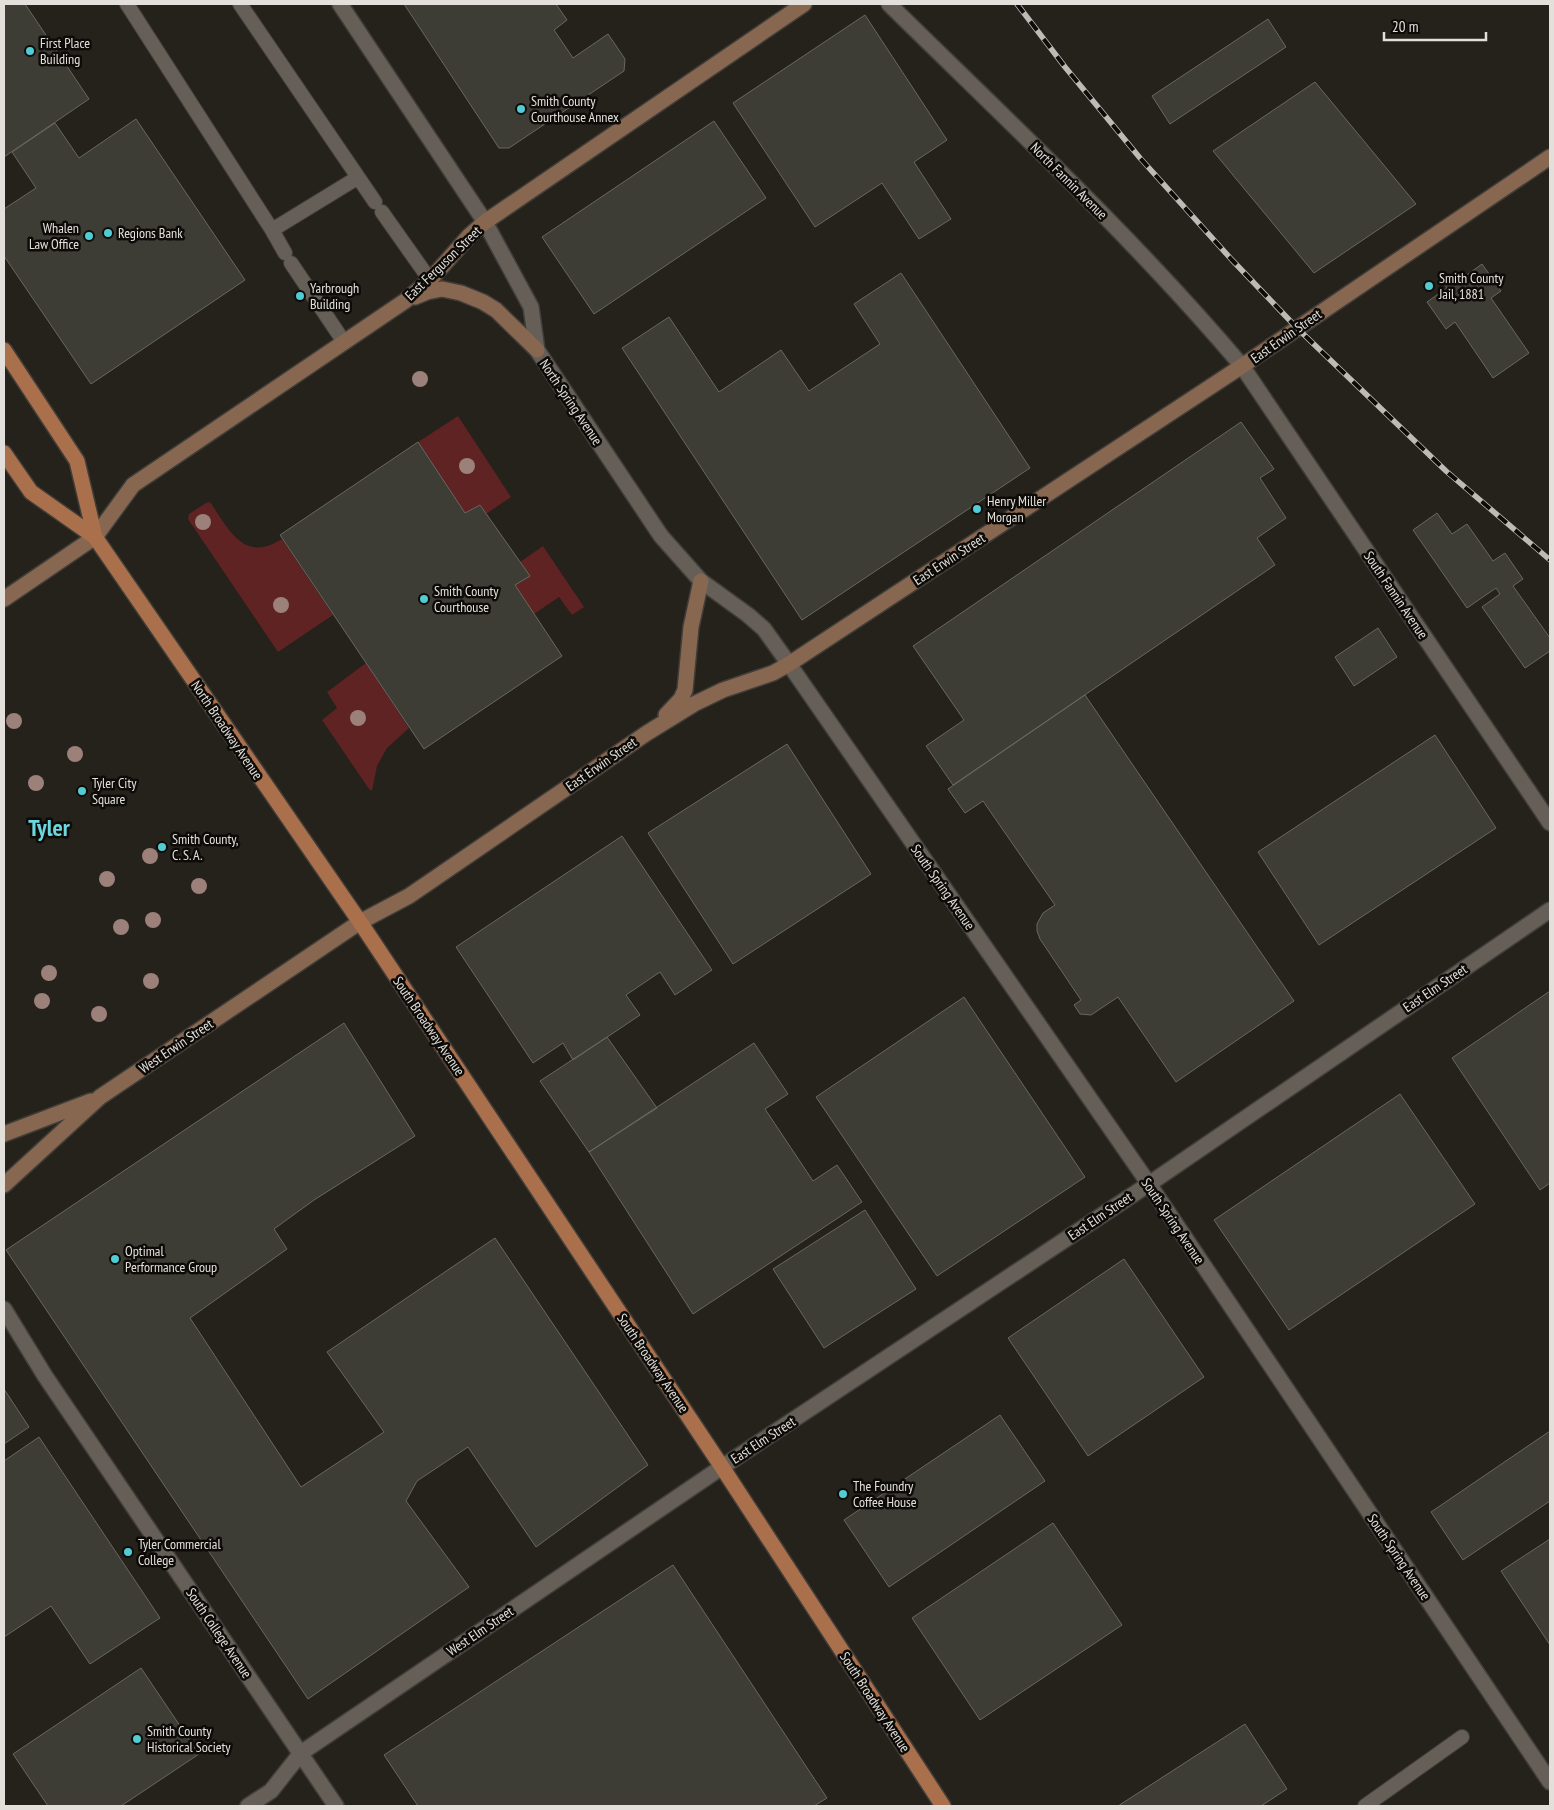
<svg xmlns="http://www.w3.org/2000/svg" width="1554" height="1810" font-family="'PT Sans Narrow',sans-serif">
<rect width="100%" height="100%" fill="#25211b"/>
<path fill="#5e2322" d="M458,416L511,497L486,514L480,505L465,513L418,442Z
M210,502C230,531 244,563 282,539L333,615L278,652L188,519L189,514L206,503Z
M543,546L584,607L572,615L559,597L534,614L515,585L520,562Z
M366,663L409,728L387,748L377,766L372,791L369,789L322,720L337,708L327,692Z"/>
<path fill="#3e3d35" stroke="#69685f" d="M4,4H25L89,99L4,157Z
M404,4H556L567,20L554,30L573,58L608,34L625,59L624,71L509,148H499Z
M865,15L947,140L914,162L951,219L919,239L882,183L815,227L733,103Z
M1268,19L1286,47L1170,124L1152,96Z
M1315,82L1416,204L1314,273L1213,151Z
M136,119L245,280L91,384L4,256V209L36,188L12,152L55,123L79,158Z
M714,121L766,198L594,314L542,237Z
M1482,264L1501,291L1491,298L1529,353L1493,378L1455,322L1446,329L1427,302L1447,288L1444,284L1460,273L1464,277Z
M901,273L1030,468L802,620L622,348L669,317L719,392L781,350L809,391L880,344L854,304Z
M1241,422L1274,469L1260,478L1286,518L1257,538L1275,565L953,785L926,746L964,720L913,646Z
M418,442L465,513L480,505L530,576L515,585L562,656L424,749L280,535Z
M1437,513L1452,534L1467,524L1493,561L1505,553L1523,579L1513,586L1550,638V651L1525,668L1482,607L1500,594L1496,588L1467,608L1413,530Z
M1378,628L1397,657L1354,686L1335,657Z
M1085,695L1294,1001L1176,1082L1118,997L1091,1015L1080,1014L1074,1005L1081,1000L1040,939L1037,931V924L1043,913L1055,905L983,801L965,813L948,789Z
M1435,735L1496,828L1319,945L1258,852Z
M787,744L871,874L733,964L648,833Z
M622,836L712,970L675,995L660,972L626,995L640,1015L573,1060L563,1043L533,1063L456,947Z
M1550,991V1183L1540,1190L1452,1058Z
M964,997L1085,1177L937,1276L816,1097Z
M344,1023L415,1136L314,1200L274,1229L287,1249L190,1318L301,1487L384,1432L327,1352L495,1238L648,1465L536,1547L468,1447L417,1481L406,1501L469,1587L308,1699L6,1250Z
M607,1037L657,1108L589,1152L540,1081Z
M754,1043L788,1094L765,1109L813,1181L837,1165L862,1202L693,1314L589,1152Z
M1400,1094L1475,1204L1289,1330L1214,1220Z
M865,1210L916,1289L824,1348L773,1269Z
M1124,1259L1204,1377L1088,1456L1008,1338Z
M4,1389L29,1427L4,1444Z
M1000,1415L1045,1481L889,1587L844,1520Z
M1550,1431V1501L1463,1560L1431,1512Z
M39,1437L160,1618L90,1664L51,1606L4,1637V1461Z
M1053,1523L1122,1625L980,1720L912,1618Z
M1550,1539V1645L1501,1571Z
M673,1565L827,1798L814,1806H418L384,1755Z
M141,1668L199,1754L121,1806H48L13,1754Z
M1245,1724L1287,1789L1261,1806H1118Z"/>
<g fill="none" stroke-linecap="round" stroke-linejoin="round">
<defs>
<path id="service" d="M127,4L272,230L285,253
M240,4L375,202
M382,212L430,280
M272,230L357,178
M291,263L344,342
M1365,1806L1462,1737"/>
<path id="minor" d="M340,4L485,222
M889,4C1009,122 1133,237 1242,366L1550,823
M789,664L1149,1184L1550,1782
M4,1309L45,1376L336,1806
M722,1467L1149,1184L1550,910"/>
<path id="tertiary" d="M485,222L531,307L537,350L661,536L701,581L748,615L764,629L789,664
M248,1806L271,1791L301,1753L722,1467"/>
<path id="secondary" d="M415,297L427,292L442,289L461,293L483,302L496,310L537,350
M4,599L95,537L133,485L405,301L430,280L469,236L485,222L804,4
M666,715L681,699L685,690L691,627L701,581
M4,1134L91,1101
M4,1185L100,1097L360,922L409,896L647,733L694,704L723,690L773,673L789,664L1242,366L1550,157"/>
<path id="primary" d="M4,350L77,461L95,537L360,922L722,1467L943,1806
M4,453L31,492L95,537"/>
</defs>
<use href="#service" stroke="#413d39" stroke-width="16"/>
<use href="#minor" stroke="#413d39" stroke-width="18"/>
<use href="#tertiary" stroke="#413d39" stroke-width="18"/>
<use href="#secondary" stroke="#413d39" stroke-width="18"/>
<use href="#primary" stroke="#413d39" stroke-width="18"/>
<use href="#service" stroke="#655f58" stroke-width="14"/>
<use href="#minor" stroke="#655f58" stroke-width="15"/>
<use href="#tertiary" stroke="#655f58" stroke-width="15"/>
<use href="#secondary" stroke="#886751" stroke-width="15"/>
<use href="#primary" stroke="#aa6f4b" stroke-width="15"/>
<defs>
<path id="rail" d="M1017,4L1065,67L1140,158L1232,260L1297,328L1446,471L1550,560"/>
</defs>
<use href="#rail" stroke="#bebbb7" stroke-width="5.5"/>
<use href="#rail" stroke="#0d0b08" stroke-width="4" stroke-dasharray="11" stroke-linecap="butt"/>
</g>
<g fill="#9c807a">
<circle cx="420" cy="379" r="8"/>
<circle cx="467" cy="466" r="8"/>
<circle cx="203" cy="522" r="8"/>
<circle cx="281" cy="605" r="8"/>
<circle cx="358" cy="718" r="8"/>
<circle cx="14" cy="721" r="8"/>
<circle cx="75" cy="754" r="8"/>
<circle cx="36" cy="783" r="8"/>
<circle cx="150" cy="856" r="8"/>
<circle cx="107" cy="879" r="8"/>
<circle cx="199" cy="886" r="8"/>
<circle cx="153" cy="920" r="8"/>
<circle cx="121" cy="927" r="8"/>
<circle cx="49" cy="973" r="8"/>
<circle cx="151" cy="981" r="8"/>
<circle cx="42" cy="1001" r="8"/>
<circle cx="99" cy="1014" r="8"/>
</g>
<g fill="#51ccd4" stroke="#0d0b08" stroke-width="2">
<circle cx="30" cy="51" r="5"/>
<circle cx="521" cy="109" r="5"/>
<circle cx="108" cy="233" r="5"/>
<circle cx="89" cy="236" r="5"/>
<circle cx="1429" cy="286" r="5"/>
<circle cx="300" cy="296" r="5"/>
<circle cx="977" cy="509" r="5"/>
<circle cx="424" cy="599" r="5"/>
<circle cx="82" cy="791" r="5"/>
<circle cx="162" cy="847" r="5"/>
<circle cx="115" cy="1259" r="5"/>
<circle cx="843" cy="1494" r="5"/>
<circle cx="128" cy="1552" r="5"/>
<circle cx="137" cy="1739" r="5"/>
</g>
<g text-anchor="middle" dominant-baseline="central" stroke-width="5" stroke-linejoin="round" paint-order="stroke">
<g font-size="14" fill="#e3e0dc" stroke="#0d0b08" text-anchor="start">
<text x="40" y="43">First Place<tspan x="40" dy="16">Building</tspan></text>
<text x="531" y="101">Smith County<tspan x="531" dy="16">Courthouse Annex</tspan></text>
<text x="79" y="228" text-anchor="end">Whalen<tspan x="79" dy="16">Law Office</tspan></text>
<text x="118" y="233">Regions Bank</text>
<text x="1439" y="278">Smith County<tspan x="1439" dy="16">Jail, 1881</tspan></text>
<text x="310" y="288">Yarbrough<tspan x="310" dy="16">Building</tspan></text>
<text x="987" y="501">Henry Miller<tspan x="987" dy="16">Morgan</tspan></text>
<text x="434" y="591">Smith County<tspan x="434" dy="16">Courthouse</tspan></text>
<text x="92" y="783">Tyler City<tspan x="92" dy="16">Square</tspan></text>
<text x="172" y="839">Smith County,<tspan x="172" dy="16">C. S. A.</tspan></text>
<text x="125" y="1251">Optimal<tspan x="125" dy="16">Performance Group</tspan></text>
<text x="853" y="1486">The Foundry<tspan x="853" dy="16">Coffee House</tspan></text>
<text x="138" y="1544">Tyler Commercial<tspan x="138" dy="16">College</tspan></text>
<text x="147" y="1731">Smith County<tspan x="147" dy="16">Historical Society</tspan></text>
</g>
<g font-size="14" fill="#e3e0dc" stroke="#0d0b08">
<text transform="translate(1069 181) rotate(45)">North Fannin Avenue</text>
<text transform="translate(443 263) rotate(-44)">East Ferguson Street</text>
<text transform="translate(1286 336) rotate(-35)">East Erwin Street</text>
<text transform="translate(571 402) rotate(56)">North Spring Avenue</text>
<text transform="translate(949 559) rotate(-33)">East Erwin Street</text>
<text transform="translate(1396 595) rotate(56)">South Fannin Avenue</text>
<text transform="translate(227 730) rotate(56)">North Broadway Avenue</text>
<text transform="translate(601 764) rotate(-35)">East Erwin Street</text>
<text transform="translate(943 887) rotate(55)">South Spring Avenue</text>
<text transform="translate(1435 988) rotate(-34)">East Elm Street</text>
<text transform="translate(429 1026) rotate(56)">South Broadway Avenue</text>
<text transform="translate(176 1046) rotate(-34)">West Erwin Street</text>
<text transform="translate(1100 1216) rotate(-34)">East Elm Street</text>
<text transform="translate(1173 1221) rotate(56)">South Spring Avenue</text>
<text transform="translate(653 1363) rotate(56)">South Broadway Avenue</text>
<text transform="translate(763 1440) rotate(-33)">East Elm Street</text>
<text transform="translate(1399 1557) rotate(56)">South Spring Avenue</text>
<text transform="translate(480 1631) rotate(-34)">West Elm Street</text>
<text transform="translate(219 1633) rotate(56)">South College Avenue</text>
<text transform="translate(875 1702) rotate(57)">South Broadway Avenue</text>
</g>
<g font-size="24" font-weight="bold" fill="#6bd8df" stroke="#0d0b08">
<text x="49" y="827">Tyler</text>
</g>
</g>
<rect width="1554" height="1810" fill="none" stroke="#e3e0dc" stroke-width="10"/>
<path d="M1384 32v8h102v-8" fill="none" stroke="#e3e0dc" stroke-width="2.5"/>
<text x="1392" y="32" font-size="15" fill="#e3e0dc" stroke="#0d0b08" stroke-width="4" paint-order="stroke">20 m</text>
</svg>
